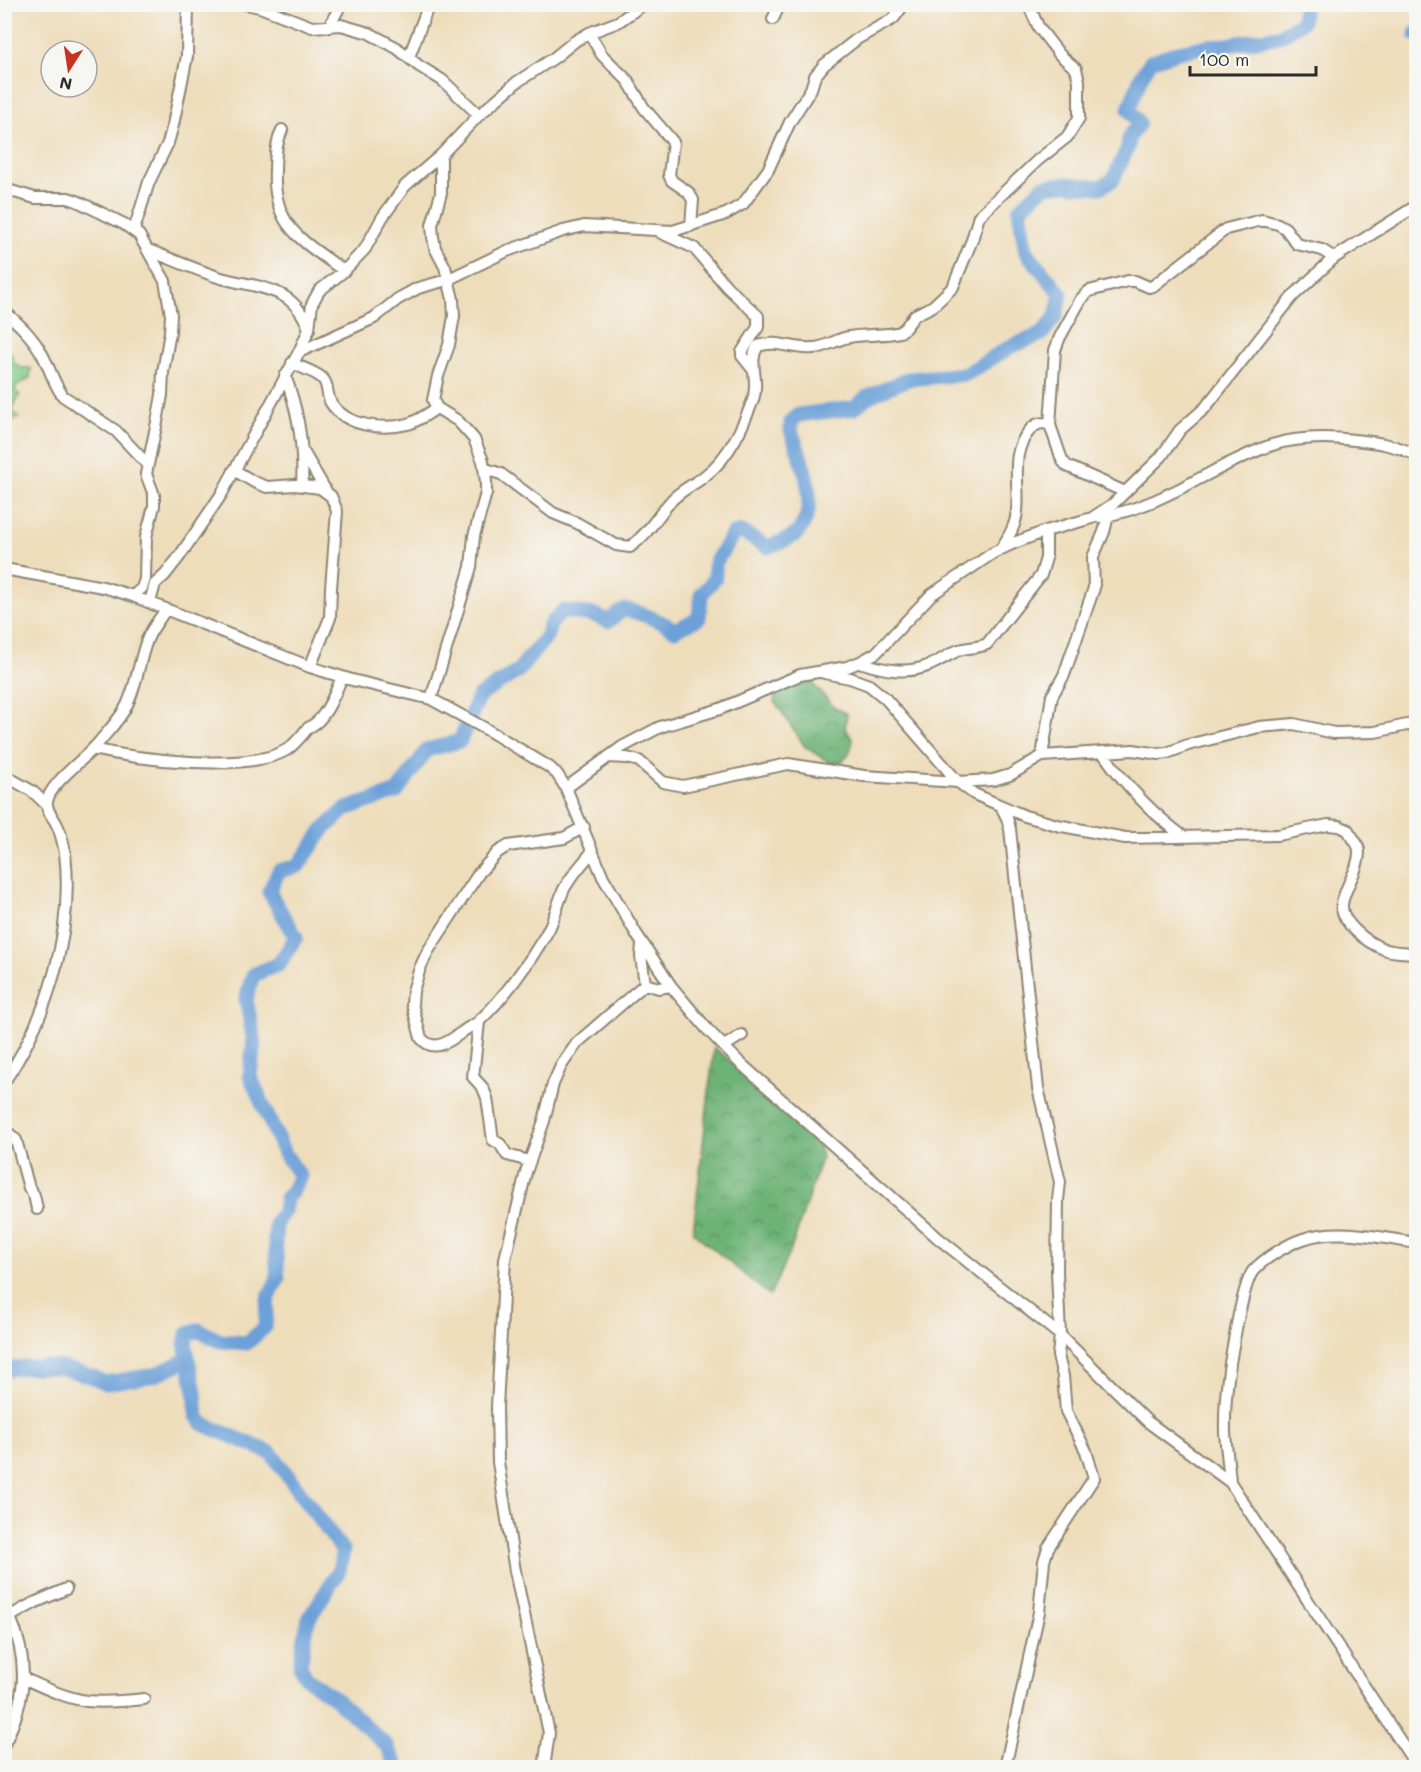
<svg xmlns="http://www.w3.org/2000/svg" width="1421" height="1772" font-family="Mali,sans-serif">
<defs>
<pattern id="forest-crowns" width="20" height="18" patternUnits="userSpaceOnUse" patternTransform="scale(1.5)"><rect width="20" height="18" fill="#6db276"/><path d="M2 6a3 3 0 1 1 6 0M12 15a3 3 0 1 1 6 0" fill="none" stroke="#5a9161"/></pattern>
</defs>
<rect width="100%" height="100%" fill="#f6f6f2"/>
<filter id="ink" filterUnits="userSpaceOnUse"><feTurbulence type="fractalNoise" baseFrequency=".0167" numOctaves="2"/><feDisplacementMap in="SourceGraphic" scale="12" xChannelSelector="R" yChannelSelector="G"/><feConvolveMatrix kernelMatrix="1 2 1 2 8 2 1 2 1" color-interpolation-filters="sRGB"/></filter>
<filter id="wash" filterUnits="userSpaceOnUse"><feTurbulence type="fractalNoise" baseFrequency=".008" numOctaves="4" result="noise"/><feDisplacementMap in="SourceGraphic" scale="24" xChannelSelector="R" yChannelSelector="G"/><feGaussianBlur stdDeviation="1.35" result="paint"/><feColorMatrix in="noise" values="0 0 0 0 0 0 0 0 0 0 0 0 0 0 0 0 0 1.4 0 .05"/><feComposite in="paint" operator="in"/></filter>
<g filter="url(#wash)">
<rect width="100%" height="100%" fill="#edb"/>
<path fill="#87cf8a" stroke="#597d5a" stroke-width="1.5" d="M4,353L12,354L13,362L22,368H31L30,378L16,386L15,391L20,395L12,410L19,418L10,421L5,419Z"/>
<path fill="url(#forest-crowns)" stroke="#4c6e50" stroke-width="1.5" d="M806,676L834,707L847,714L845,728L853,740C851,753 846,762 833,765L805,747L775,702L773,692Z
M714,1047L816,1136L822,1156L793,1244L770,1296L693,1232Z"/>
<g fill="none" stroke-linecap="round" stroke-linejoin="round">
<path stroke="#6ca0d8" stroke-width="15" d="M1416,33V34
M4,1370L24,1367H59L94,1377L105,1383L155,1375L188,1359
M398,1768L387,1746L337,1700L307,1678L300,1666L308,1620L339,1571L343,1551L271,1453L203,1424L197,1416L195,1392L185,1343L188,1333L198,1330L220,1341L247,1343L265,1327L268,1299L278,1278L275,1239L276,1222L284,1211L286,1198L292,1192L300,1176L283,1151L250,1076L254,1040L246,999L253,975L279,964L296,937L269,892L279,871L298,866L324,829L346,809L397,792L427,750L460,741L479,696L518,671L546,637L551,623L563,611L594,615L608,621C613,618 619,612 625,610C631,608 669,625 675,630C683,625 691,623 699,618L701,595L715,578V563L733,534L742,532L767,547C777,543 790,540 797,533C822,505 802,461 791,431V422L798,415L854,408L867,397L908,379L966,374L1010,347L1042,334L1056,316L1061,294L1026,252L1019,210L1044,186L1064,184L1100,187L1113,180L1128,147L1129,138L1139,123L1129,109L1141,77L1151,61L1178,52L1207,46L1227,45L1280,36L1302,22L1305,4"/>
</g>
</g>
<g filter="url(#ink)">
<g fill="none" stroke-linecap="round" stroke-linejoin="round">
<defs>
<path id="minor" d="M245,4L260,7L312,27L341,25L369,33L397,48L419,66L442,80L479,115
M773,19L780,4
M329,27L341,4
M589,33L602,55L628,81L644,108L673,142L669,175L672,181L688,192L693,200L691,226
M409,57L429,4
M282,130C276,143 275,156 275,170C272,227 303,241 344,271
M4,189L35,198H68L77,201L124,224L139,235L165,281L171,315L170,332L163,372L162,395L157,422L146,474L154,495V506L146,537L145,579L142,588L133,596
M134,230L149,182L168,143L173,125L187,56L188,4
M661,233L694,248L727,287L758,316V327L742,352V356L754,371
M148,250C171,259 194,269 218,277C257,289 293,284 309,329
M4,311C19,324 33,337 42,354C50,368 53,383 63,396L116,431L148,465
M299,352L374,318L398,299L418,288L447,280L507,251L563,231L584,226L673,231L726,214L743,204L768,170L790,122L811,89L815,76L824,65L857,39L893,19L904,4
M292,363C301,368 314,371 322,378C329,384 326,395 331,403C347,427 383,430 408,424C418,421 428,414 437,408
M285,376C299,412 304,447 302,485
M1050,425L1055,350L1060,337L1081,299L1089,291L1128,281H1135L1149,287L1153,286L1226,229L1262,220L1278,224L1285,228L1297,244L1322,250L1334,258
M304,453L326,491
M486,469L501,474L553,513L577,523L616,545L630,547C647,535 657,517 670,502C680,490 696,484 707,474C730,456 743,426 753,400C760,379 747,362 758,346C778,339 793,350 813,348C825,348 836,339 849,337C865,334 884,336 900,332L905,328L915,315L933,306L953,287L972,240L979,216L1038,160L1067,137L1079,118V81L1076,69L1060,55L1039,28L1028,4
M234,470L254,482L267,487L295,485L320,488L331,496L337,511L331,588L330,618L310,667
M1099,517C1162,508 1213,465 1272,445C1298,437 1328,437 1354,440C1376,442 1396,445 1416,455
M1001,549C1009,536 1016,525 1017,511C1020,483 1009,453 1030,430C1036,424 1041,421 1050,425L1062,460L1067,466L1125,492
M4,569L103,587L133,596L310,667L352,680L431,699L486,729L549,767L557,774L566,788L603,877L637,935L671,986L707,1029L739,1062L938,1238L1060,1335L1148,1422L1230,1482L1416,1765
M150,602L155,584L165,575L179,557L221,495L299,352L309,329L312,304L319,291L344,271L365,249L382,218L405,186L441,155L479,115L517,82L554,58L575,41L589,33L618,22L644,4
M860,662C883,670 907,675 930,665C940,661 949,654 959,650C969,647 978,648 987,644L1041,575L1046,558V531
M824,673L850,678L869,685L885,698L958,782L993,780L1010,775L1042,756L1133,750L1159,754L1167,753L1188,745L1259,727L1294,724L1334,733L1375,732L1416,723
M431,699L471,567L474,536L486,493V481L483,461L474,439L458,421L437,408L433,400L438,376L449,345L454,316L453,299L445,267L435,248L433,237L432,225L441,193V155
M94,749C137,760 251,773 288,749C296,743 301,736 307,729C311,726 315,724 318,721C329,710 336,691 342,677
M1103,753C1125,785 1153,814 1184,837
M1042,756L1052,696L1064,675L1094,588L1093,557L1104,532L1108,516
M608,757L627,758L639,761L663,782L683,786L788,764L864,776L958,782L974,794L1025,816L1057,825L1125,838L1278,835L1328,825L1339,826L1348,830C1351,837 1358,842 1359,850C1360,869 1345,885 1342,904C1340,923 1368,943 1384,949C1394,953 1406,952 1416,953
M4,775L32,791L47,805
M566,788L622,747L660,727L720,709L800,675L847,667L860,662L876,653L931,595L993,553L1014,543L1046,531L1092,518L1113,504L1161,457L1180,430L1205,408L1293,296L1334,258L1416,206
M1001,806L1007,818L1010,829L1038,1088L1060,1182L1058,1200L1057,1272L1060,1335L1058,1356L1063,1376L1066,1411L1086,1451L1094,1478L1048,1548L1044,1561L1039,1612L1005,1768
M584,827L564,838L508,846L498,852L479,873L428,951L420,968L413,991L412,1004L421,1038C435,1055 452,1039 465,1030C470,1026 476,1025 480,1020C503,999 529,963 545,936C554,922 557,905 564,889C571,876 582,864 592,852
M642,944L641,956L645,984
M479,1022L473,1077L483,1088L487,1098L493,1140L500,1144L507,1155L529,1161
M724,1046L742,1035
M4,1082C48,1018 74,931 65,853C63,843 61,831 56,823C52,815 46,811 47,802C50,782 87,758 100,741C109,730 121,718 127,705C137,684 139,661 147,640C151,629 160,619 166,609
M4,1129L16,1140L29,1188L34,1195L37,1209
M1230,1482C1229,1466 1226,1449 1225,1432C1224,1392 1231,1354 1239,1314C1242,1303 1246,1280 1253,1271C1263,1259 1288,1244 1303,1239C1338,1227 1381,1238 1416,1243
M5,1619L34,1603L66,1589
M23,1678C43,1687 65,1698 87,1701C106,1703 125,1701 144,1699
M4,1744C26,1700 30,1663 10,1617
M544,1768L549,1733L515,1571L498,1462L497,1407L505,1259L526,1172L544,1121L553,1084L561,1066L577,1043L645,984L659,988L671,986"/>
</defs>
<use href="#minor" stroke="#8c8473" stroke-width="14"/>
<use href="#minor" stroke="#fff" stroke-width="10"/>
</g>
</g>
<rect width="1421" height="1772" fill="none" stroke="#f6f6f2" stroke-width="24"/>
<g transform="translate(69 69) rotate(192)"><circle r="28" fill="#f6f6f2" stroke="#a5a5a2" stroke-width="1.5"/>
<path d="M0-4.5L10 22L0 15L-10 22Z" fill="#c8321e"/>
<text y="-9" font-size="16" font-weight="bold" text-anchor="middle" fill="#2b2b2b">N</text>
</g>
<path d="M1190 66v9h126v-9" fill="none" stroke="#2b2b2b" stroke-width="3"/>
<text x="1199" y="66" font-size="18" fill="#2b2b2b" stroke="#f6f6f2" stroke-width="4.5" paint-order="stroke">100 m</text>
</svg>
